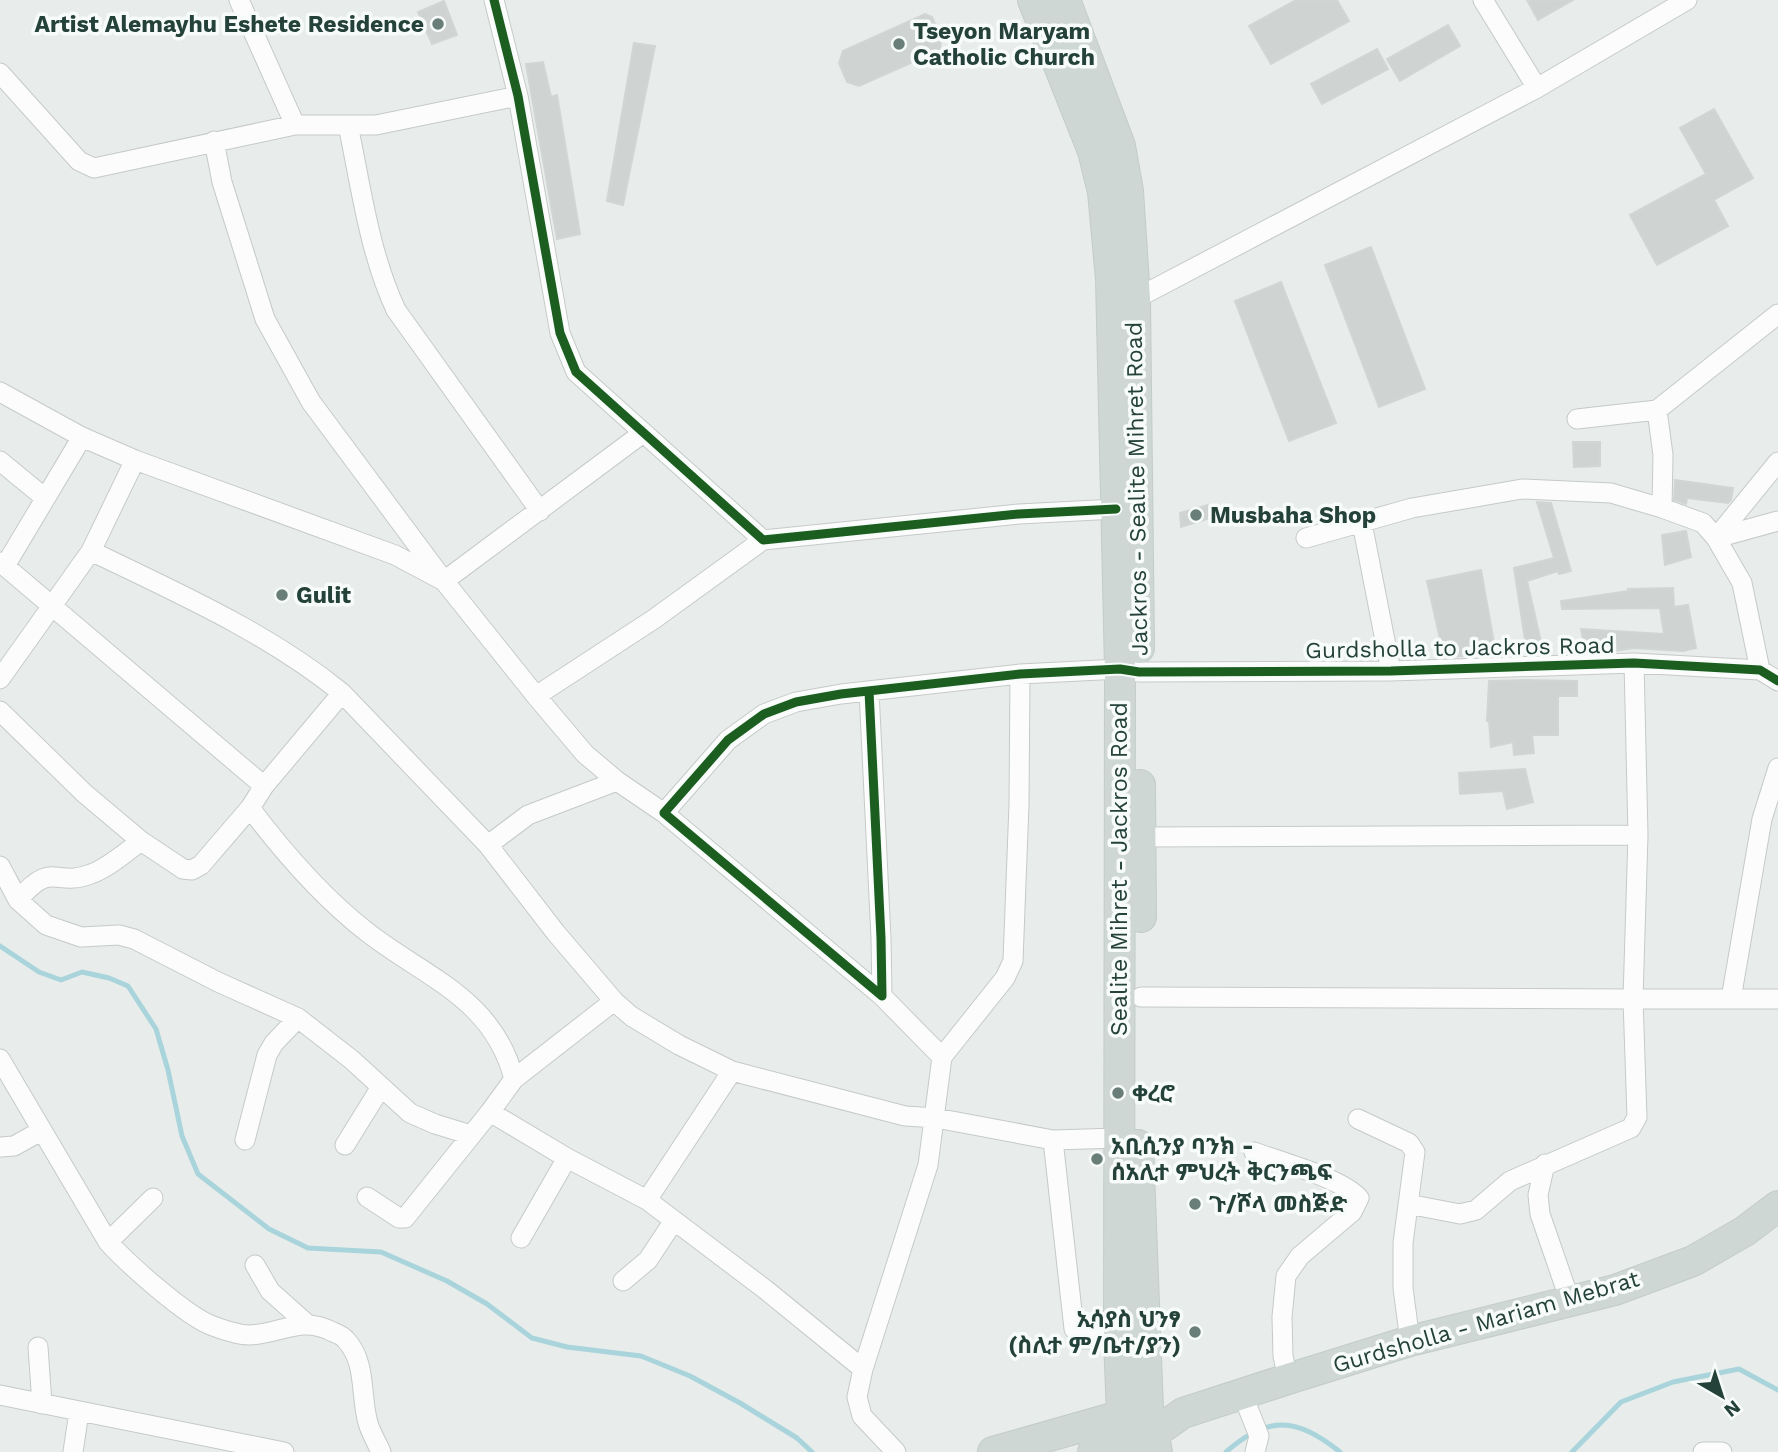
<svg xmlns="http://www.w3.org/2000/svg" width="1778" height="1452" font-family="'Work Sans','Noto Sans Ethiopic',sans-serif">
<rect width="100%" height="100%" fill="#e8edeb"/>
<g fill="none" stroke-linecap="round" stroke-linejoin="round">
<path stroke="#a9d4db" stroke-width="5" d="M0,946L39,972L61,980L82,972L109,978L128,986L156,1029L168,1070L182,1136L198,1174L269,1229L308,1248L381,1252L447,1281L487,1304L532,1338L567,1347L641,1356L690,1376L740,1403L797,1438L812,1452
M1226,1452C1268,1415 1297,1417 1340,1452
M1572,1452L1621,1402L1673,1382L1739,1369L1778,1390"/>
</g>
<path fill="#cfd4d2" stroke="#d1d6d4" stroke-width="2" d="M1296,0H1337L1349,21L1271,64L1249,26Z
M1527,0H1573L1538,20Z
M444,1L457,35L432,44L418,12Z
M925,14L932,17L941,38L940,50L859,86L847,82L839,63L843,51Z
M1448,25L1460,46L1400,81L1387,59Z
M634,43L655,46L623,205L607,201Z
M1377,49L1388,69L1322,104L1311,84Z
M543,62L551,97L557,95L580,234L557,239L526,64Z
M1714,109L1753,178L1714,200L1728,226L1657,265L1630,215L1706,174L1680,128Z
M1371,247L1425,389L1379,407L1325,265Z
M1281,282L1336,423L1289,441L1235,301Z
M1573,442H1600V466L1574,467Z
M1675,480L1733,488L1731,500L1728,503L1687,498L1686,504L1674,500Z
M1537,502L1551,503L1571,571L1559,574L1558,571L1527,581L1542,646L1527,653L1514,568L1554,558Z
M1208,505L1213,517L1181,527L1180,513Z
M1686,531L1691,557L1665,565L1662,535Z
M1481,570L1496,654L1444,657L1427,581Z
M1673,588L1674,607L1688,605L1696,648L1683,651L1634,648L1613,651L1612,645L1585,650L1581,629L1664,634L1660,608L1562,609L1561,601L1628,591V589Z
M1527,680L1577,681V696H1558V735H1532L1534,753L1514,755L1513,742L1491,747L1489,721H1487L1489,681Z
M1525,769L1533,802L1507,809L1503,791L1460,794L1459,773Z"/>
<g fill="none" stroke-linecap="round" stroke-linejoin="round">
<defs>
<path id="street" d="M239,0L295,125
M494,0L518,96L560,333L576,372L763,540L1019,514L1116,509
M1483,0L1537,88
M0,73L79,161L94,168L295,125H376L518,96
M348,125C361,187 369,252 396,310L540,511
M1135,299L1537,88L1687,0
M0,392L82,437L135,460L395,555L444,581L311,402L265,319L222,182L214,141
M1657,410L1663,455L1662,508
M1577,419L1657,410L1778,314
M643,433L444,581L536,696L585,754L617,781L664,813
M0,461L45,498
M1362,523L1391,671
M1306,538L1412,508L1522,489L1611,493L1662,508L1703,523L1716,538L1742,583L1760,670
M1716,538L1778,462
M1716,538L1778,521
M91,551L135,460
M0,562L264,786L250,808L201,865L192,870L183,869L141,841L84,793L0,711
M5,566L82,437
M1634,663L1638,835L1633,999H1778
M0,679L91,551C177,593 267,632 342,693L488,845
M869,691L881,938L882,996L664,813L728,740L764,714L796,702L841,694L1020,674L1120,669L1139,672L1391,671L1634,663L1760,670L1778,681
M536,696L654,619L763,540
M617,781L528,815L488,845L556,933L614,1001L631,1016L679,1045L732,1071L905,1116L936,1118L1053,1140L1118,1138
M264,786L342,693
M250,808C284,853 322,897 367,932C426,978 493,998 514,1079L490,1112L405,1218H399L367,1197
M1141,837L1638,835
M0,866L18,900L46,925L81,937L119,935L134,939L218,982L298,1018L352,1060L410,1113L435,1124L471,1135
M18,900C53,859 54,888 91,874C108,868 126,852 141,841
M882,996L942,1057
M1141,997L1633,999L1637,1117L1631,1128L1510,1181L1476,1210L1460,1214L1408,1204
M1731,999L1762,819L1778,768
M0,1059L108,1242C128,1264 187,1317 213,1326C224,1330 238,1335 249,1335C281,1334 301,1315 333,1332C338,1334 343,1336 346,1340C367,1363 360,1395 368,1423C371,1433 377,1443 381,1452
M514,1079L614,1001
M490,1112L567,1158L647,1200L766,1290L863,1369
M1358,1119L1409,1143L1415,1152L1403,1243V1288L1410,1341
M245,1140L267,1055L274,1043L298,1018
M1053,1140L1074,1329L1083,1339H1119
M345,1145L381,1087
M0,1147L14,1146L41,1131
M1254,1152C1281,1162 1341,1178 1359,1198L1352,1212L1300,1256L1286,1276L1282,1317L1283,1356L1288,1379
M1545,1164L1538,1195L1540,1214L1570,1301
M647,1200L732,1071
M521,1238L567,1158
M108,1242L153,1198
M255,1265L270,1291L306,1323
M623,1281L648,1260L673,1222
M38,1347L42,1404
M1242,1393L1259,1436L1255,1452
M0,1395L284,1452
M73,1452L79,1412
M896,1452L862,1416L857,1397L863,1369L928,1165L942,1057L1005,978L1013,961L1019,804L1020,674
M1703,1452H1722"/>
<path id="primary" d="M1033,0L1093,151L1103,192L1111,279L1120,669L1119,1339L1122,1415L1130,1452
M1065,0L1120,146L1128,191L1135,299L1139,648
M1140,785L1141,917
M1138,1145L1148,1409L1157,1452
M993,1452L1141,1410
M1093,1452L1153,1434L1183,1413L1288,1379L1410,1341L1615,1290L1693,1261L1745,1231L1778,1206"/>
</defs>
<use href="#street" stroke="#c5cac8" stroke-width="21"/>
<use href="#primary" stroke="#c3ccc9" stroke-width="32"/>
<use href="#street" stroke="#fcfcfc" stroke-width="19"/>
<use href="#primary" stroke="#cfd7d5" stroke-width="30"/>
<defs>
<path id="cycleway" d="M494,0L518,96L560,333L576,372L763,540L1019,514L1116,509
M869,691L881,938L882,996L664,813L728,740L764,714L796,702L841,694L1020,674L1120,669L1139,672L1391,671L1634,663L1760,670L1778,681"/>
</defs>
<use href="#cycleway" stroke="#f7fbf9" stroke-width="13"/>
<use href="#cycleway" stroke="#1b5e20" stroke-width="9"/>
</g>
<g fill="#697e78" stroke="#f7fbf9" stroke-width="2.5">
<circle cx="438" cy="24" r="7"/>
<circle cx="899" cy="44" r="7"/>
<circle cx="1196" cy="515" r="7"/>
<circle cx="282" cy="595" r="7"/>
<circle cx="1118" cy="1093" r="7"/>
<circle cx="1097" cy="1159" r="7"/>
<circle cx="1195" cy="1204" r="7"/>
<circle cx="1195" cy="1332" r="7"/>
</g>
<g text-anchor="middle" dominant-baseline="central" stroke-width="7" stroke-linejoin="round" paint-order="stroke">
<g font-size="23" font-weight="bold" fill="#24423a" stroke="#f7fbf9" text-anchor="start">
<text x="424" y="24" text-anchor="end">Artist Alemayhu Eshete Residence</text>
<text x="913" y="31">Tseyon Maryam<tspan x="913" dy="26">Catholic Church</tspan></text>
<text x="1210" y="515">Musbaha Shop</text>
<text x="296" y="595">Gulit</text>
<text x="1132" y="1093">ቀረሮ</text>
<text x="1111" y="1146">አቢሲንያ ባንክ -<tspan x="1111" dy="26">ሰአሊተ ምህረት ቅርንጫፍ</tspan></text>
<text x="1209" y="1204">ጉ/ሾላ መስጅድ</text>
<text x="1181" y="1319" text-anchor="end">ኢሳያስ ህንፃ<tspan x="1181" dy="26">(ስሊተ ም/ቤተ/ያን)</tspan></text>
</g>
<g font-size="23" fill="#24423a" stroke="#f7fbf9">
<text transform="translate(1137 489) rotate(-91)">Jackros - Sealite Mihret Road</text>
<text transform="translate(1460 648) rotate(-1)">Gurdsholla to Jackros Road</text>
<text transform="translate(1119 869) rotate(-90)">Sealite Mihret - Jackros Road</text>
<text transform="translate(1486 1322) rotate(-16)">Gurdsholla - Mariam Mebrat</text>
</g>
</g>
<g transform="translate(1722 1396) rotate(141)" stroke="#f7fbf9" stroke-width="5" paint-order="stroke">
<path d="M0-5L12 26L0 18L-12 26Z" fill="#24423a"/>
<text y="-10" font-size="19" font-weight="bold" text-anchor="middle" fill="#24423a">N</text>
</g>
</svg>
